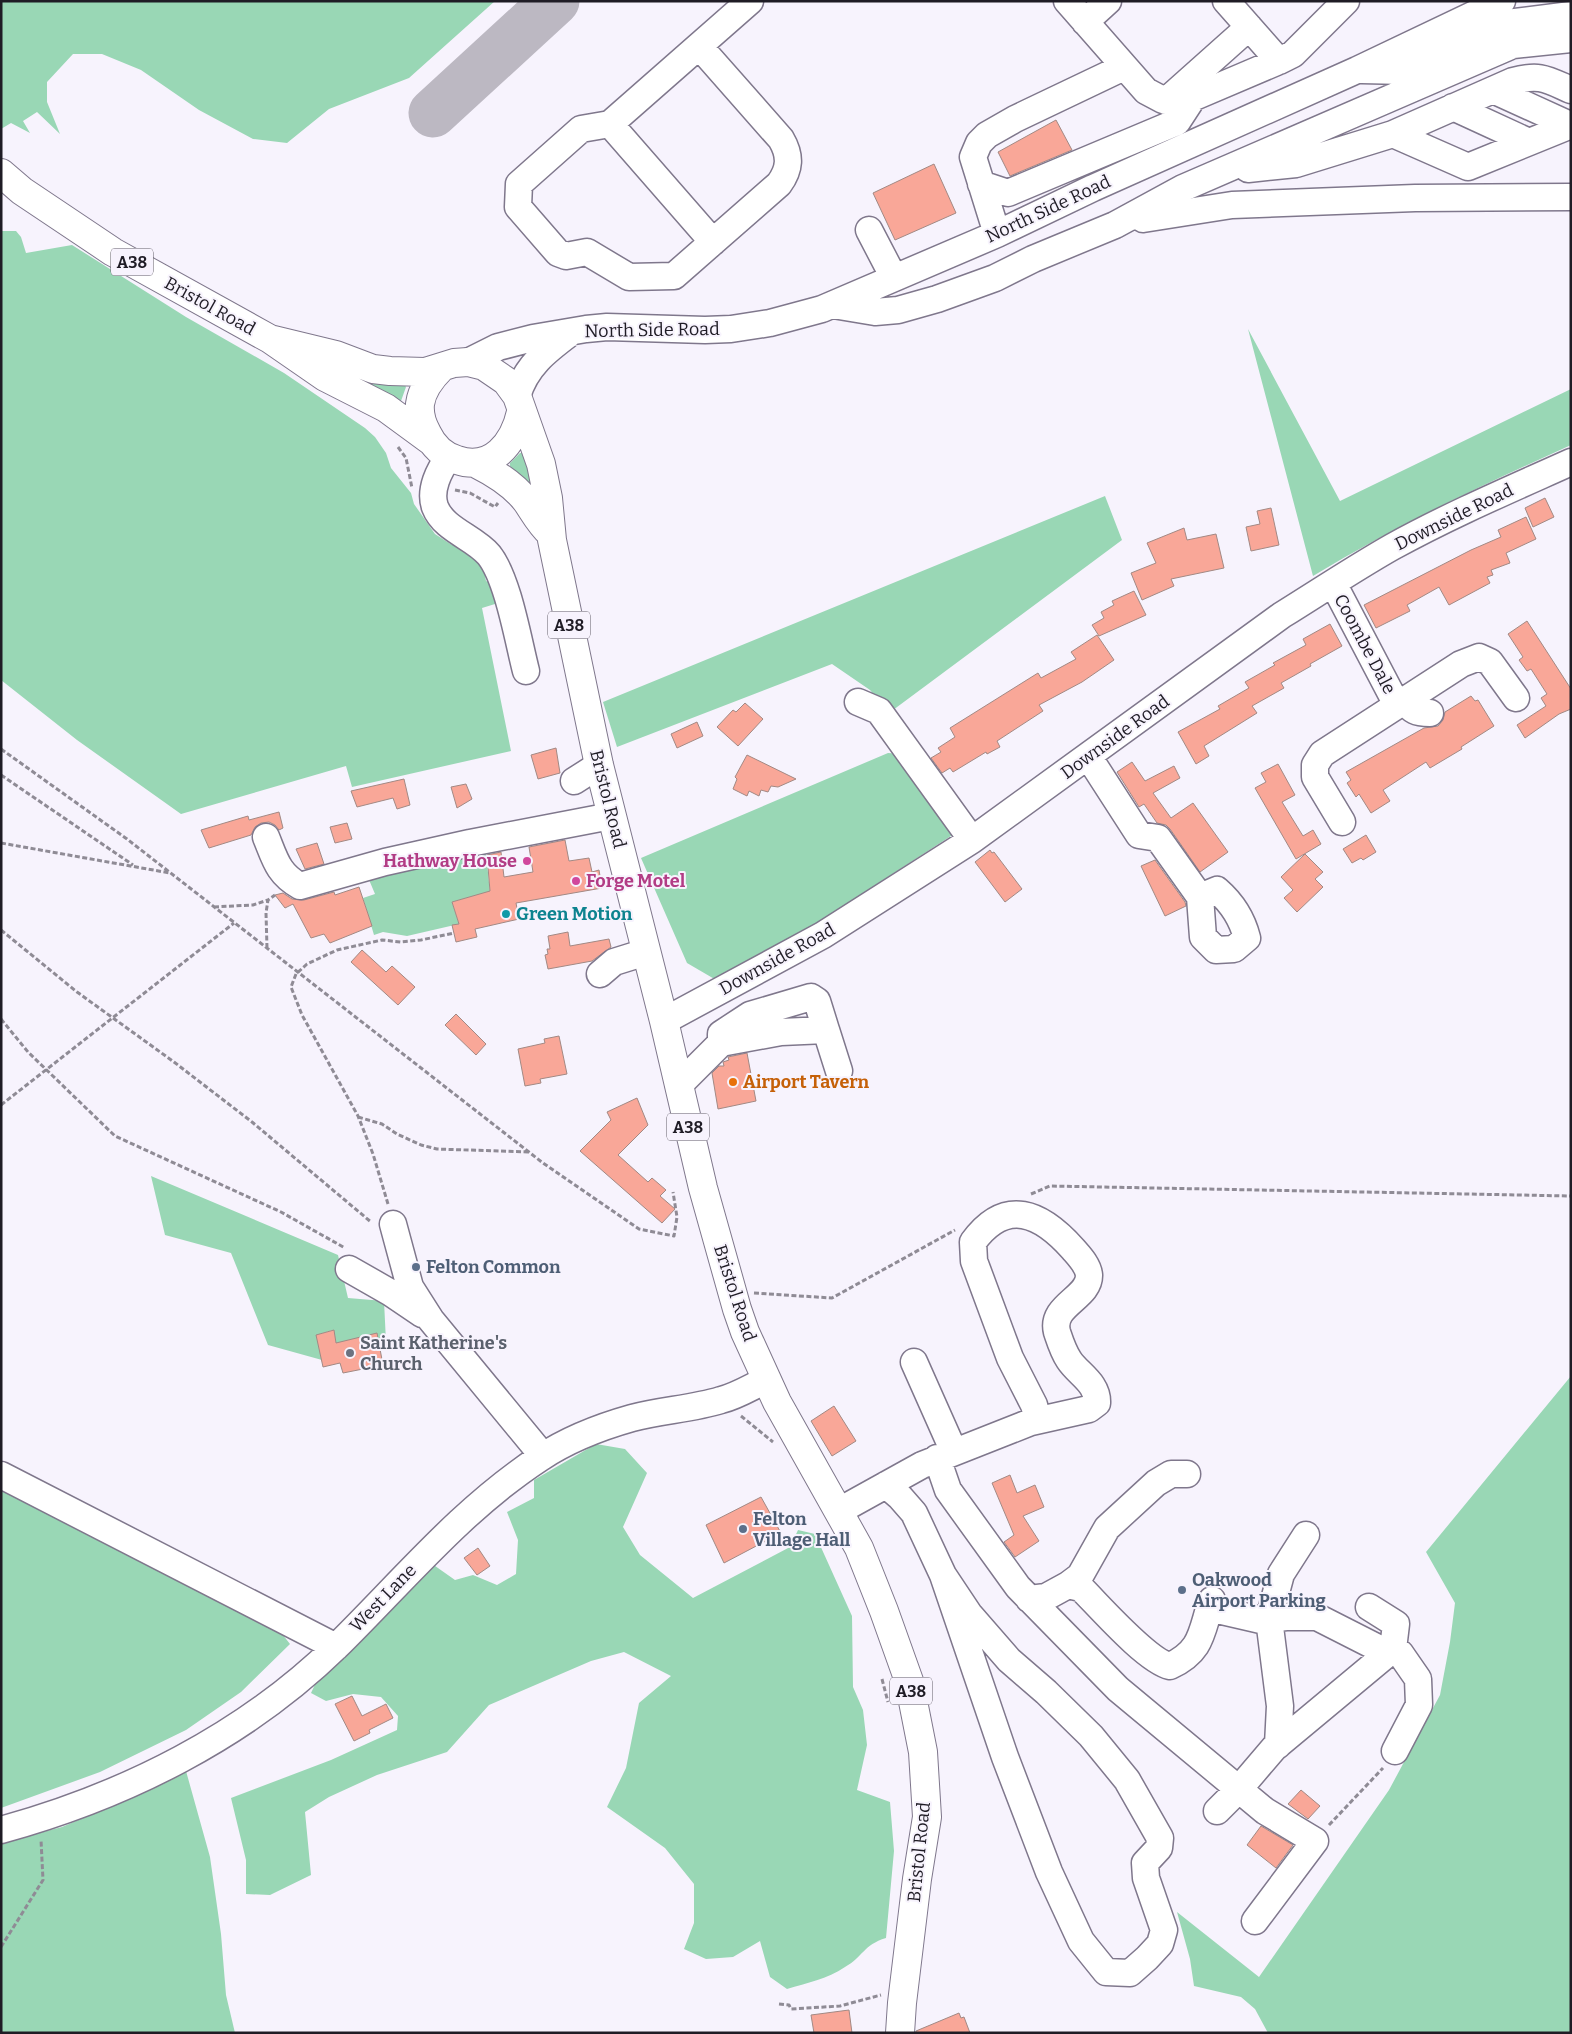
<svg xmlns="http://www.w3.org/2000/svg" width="1572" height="2034" font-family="Bitter,serif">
<rect width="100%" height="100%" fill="#f7f3fd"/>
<path fill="#99d7b5" d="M1,1H495L409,78L329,109L287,143L253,139L199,110L141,70L102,54H73L47,82V102L60,134L37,112L23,121L30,133L11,123L1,129Z
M1,231H16L21,237L26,253L72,245L186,317L284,373L365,428L375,437L386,453L391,468L411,493L414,504L435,534L452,545H460L483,565L486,581L491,583L499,598L495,604L482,608L511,751L352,787L346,766L181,814L77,740L1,680Z
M1248,329L1340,501L1571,389V445C1483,485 1395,526 1313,576Z
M334,365L404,384L406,387L401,401H398Z
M520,453H523L529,469L534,491L510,466V463Z
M1105,496L1122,540L889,713L870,690L832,664L617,747L603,702Z
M888,753L904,754L954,834L723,984L687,963L641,858Z
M485,844L490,892L452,902L459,924L407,936L383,932L374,935L363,898L375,894L367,875Z
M151,1176L338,1255L348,1298L384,1301L386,1342L336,1343L333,1330L317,1335L322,1360L268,1345L231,1253L165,1235Z
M1571,1376V2033H1268L1255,2009L1241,1997L1194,1986L1190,1959L1177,1912L1259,1977L1389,1790L1440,1695L1450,1642L1455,1603L1426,1552Z
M596,1444L625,1449L647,1473L623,1527L640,1555L693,1598L790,1547L798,1530L815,1534L852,1616L853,1687L863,1710L867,1745L857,1790L890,1802L894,1851L886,1938C863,1945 863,1957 845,1967C827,1979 807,1983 787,1989L770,1977L760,1941L733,1957L706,1959L684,1949L694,1923V1884L665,1848L607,1807L626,1768L639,1703L671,1676L624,1652L591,1661L489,1705L447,1752L377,1775L329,1797L305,1812L311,1875L270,1895L246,1894V1860L231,1798L331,1760L397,1730L398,1716L381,1697L353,1694L326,1701L311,1693L319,1676L354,1648L428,1561L455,1580L473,1575L497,1585L516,1574L518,1540L507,1512L534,1498V1480Z
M1,1487L279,1630L290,1644L241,1692L186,1730L100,1772L1,1808Z
M186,1771L210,1857L221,1934L226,1995L235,2033H1V1843L62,1827L102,1810Z"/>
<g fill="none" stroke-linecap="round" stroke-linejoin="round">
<path stroke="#bcb8c2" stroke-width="49" d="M433,113L555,1"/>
</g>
<path fill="#f9a798" stroke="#a28984" d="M1056,120L1072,150L1010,176L998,152Z
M934,164L956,213L895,240L873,193Z
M1545,498L1554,517L1533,527L1525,508Z
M1271,508L1279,545L1251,551L1246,527L1260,524L1257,511Z
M1526,517L1536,539L1506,553L1510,563L1491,570L1493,575L1487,577L1490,583L1449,605L1439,587L1407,605L1410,611L1376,628L1364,605L1471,550L1501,537L1498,530Z
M1184,528L1187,540L1216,534L1224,568L1171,579L1174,586L1142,600L1131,573L1156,563L1147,543Z
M1134,591L1146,615L1099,636L1092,625L1104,618L1101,612L1114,605L1112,601Z
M1527,621L1571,689V709L1559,714L1525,738L1517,725L1546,706L1541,698L1547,694L1531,669L1527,671L1519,660L1523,657L1508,634Z
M1330,624L1342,646L1310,664L1311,666L1281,683L1284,688L1252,706L1257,713L1204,746L1209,756L1196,764L1178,732L1220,709L1218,706L1249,688L1245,682L1275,665L1273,663L1306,645L1303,639Z
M1097,635L1114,660L1082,682L1039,705L1043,711L997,741L1000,747L987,754L986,752L953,772L950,768L942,773L931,758L941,752L938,748L955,737L950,728L1038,673L1041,678L1076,659L1071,652Z
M1471,696L1475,701L1478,700L1494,726L1461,747L1462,749L1430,768L1426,762L1383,790L1390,801L1371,813L1359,794L1356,797L1347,783L1351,780L1346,772L1424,728L1438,726L1443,720L1445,712Z
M745,703L763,719L738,746L717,727L733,710L736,712Z
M697,722L703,736L677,748L671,734Z
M556,748L560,773L538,779L531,755Z
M747,755L796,779L778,787L771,786L768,792L761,790L759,796L749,791L747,796L733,789L737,779L735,777Z
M1132,762L1145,781L1174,766L1180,778L1153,793L1171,818L1193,803L1228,852L1200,872L1170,829L1166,825L1157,823L1144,804L1139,807L1117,772Z
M1278,764L1295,795L1282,802L1303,836L1313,830L1321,844L1296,859L1255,788L1266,782L1261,773Z
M404,779L410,805L397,809L393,798L357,807L351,791Z
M466,784L472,799L457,808L451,787Z
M279,812L283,828L279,830L275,825L269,822L261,823L255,827L251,835L209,848L201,830L248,816L249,820Z
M347,823L352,839L335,843L330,827Z
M1366,835L1376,852L1363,860L1361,858L1352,863L1343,849Z
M565,840L569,861L589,858L592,872L599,870L602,888L516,903L519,919L475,929L477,937L456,942L452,925L459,924L452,902L490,891L487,855L501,852L504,877L533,872L529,847Z
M317,843L324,864L305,869L296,849Z
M990,850L992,853L994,852L1022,889L1005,902L975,862Z
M1305,854L1323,872L1315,879L1323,887L1297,912L1284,898L1293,890L1281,877Z
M1155,860L1185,902L1186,906L1165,916L1141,866Z
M359,887L372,926L330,943L324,934L311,938L293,904L285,908L275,895L283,893L292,899L304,900L334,892L335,895Z
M568,932L570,946L609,939L611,947L592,961L548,969L545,955L548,954L547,949H550L548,936Z
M362,950L386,972L392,966L415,987L398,1005L351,962Z
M456,1014L486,1044L476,1055L445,1025Z
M559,1036L567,1074L540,1079L541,1083L525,1086L518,1049L545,1043L544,1039Z
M747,1053L756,1101L718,1109L712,1073L719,1066H724L723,1062L729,1060L728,1057Z
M637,1098L648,1125L618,1155L648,1182L652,1178L666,1190L660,1196L675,1209L662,1223L580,1151L611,1120L607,1112Z
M334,1330L336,1343L377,1333L383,1365L343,1373L340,1363L323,1367L316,1335Z
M834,1406L856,1441L832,1456L811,1421Z
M1010,1475L1017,1493L1035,1485L1044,1507L1023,1516L1039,1541L1015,1557L1004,1542L1014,1535L992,1483Z
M761,1497L781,1533L724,1563L706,1525Z
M478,1548L490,1566L477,1575L464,1558Z
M352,1696L362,1716L386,1704L393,1718L369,1730L370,1733L354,1741L335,1704Z
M1301,1790L1320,1806L1308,1819L1288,1804Z
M1261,1826L1293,1845L1276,1868L1247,1845Z
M849,2010L852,2033H814L811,2015Z
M959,2013L961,2018L964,2017L970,2033H916V2031Z"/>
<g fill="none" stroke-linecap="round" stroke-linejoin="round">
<defs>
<path id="minor" d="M1067,1L1146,91L1163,100L1185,101L1279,61L1293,54L1346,1
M1226,1L1279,61
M1085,22L1108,1
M699,46L781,139C791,156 790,169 779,184L674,276L629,277L587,252L566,256L558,253L518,207L519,184L581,129L610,124L750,1
M1362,70L1404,71L1507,23L1571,15
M1493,90L1570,125
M1166,101L1249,27
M1453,107L1529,142
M610,124L713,242
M1393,134L1468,167L1571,125
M1248,169L1296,164L1393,134L1513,81C1540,74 1546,79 1571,90
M981,184L1008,193L1177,122L1192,99
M1143,219L1232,205L1415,198L1571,197
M869,230L894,278
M997,234L973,157L979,143L987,135L1015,119L1124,67
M833,305L875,312L898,310L937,299L995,278L1033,259L1115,225L1183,188L1513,45L1571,39
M468,362L498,347L533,338L586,329L607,327L705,330L731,329L770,323L822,309L997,234L1093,188L1357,70L1502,1
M517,396C526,366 546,351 570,333
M449,457C439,470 429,490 435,507C444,530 474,537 489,555C508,579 518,640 526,671
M1333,583L1397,705
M1404,700C1412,711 1416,713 1430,713
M858,702L879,711L972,840
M1088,756L1139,835L1158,838L1200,897L1217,890C1232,903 1242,918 1247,938L1234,949L1216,950L1203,937L1200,897
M574,781L599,765
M1342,822L1315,777V765L1322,754L1461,664L1479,657L1490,662L1516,698
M266,837C275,859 278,874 300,886L385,862L470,843L611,816
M600,974L614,962L646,952
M664,1021L823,935L972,840L1282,615C1319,592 1355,568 1392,547C1450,515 1511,489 1571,462
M721,1043V1034L750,1015L811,997L817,1001L826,1030
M679,1085L721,1043L781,1032L826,1030L839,1071
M393,1224L410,1287L431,1320L543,1456
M349,1269L391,1293L422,1314
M914,1362L954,1452
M937,1458L948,1490L1018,1587L1118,1689L1265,1811L1315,1841L1255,1921
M1,1475L336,1647
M886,1485L900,1497L914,1513L943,1575L1005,1757L1049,1872L1081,1941L1106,1972L1130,1973L1147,1958L1160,1944L1164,1930L1146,1878L1145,1863L1159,1848L1160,1838L1127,1780L1091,1736L1046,1692L1009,1660L969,1614L943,1575
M839,1511L922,1465L1031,1422L1089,1409L1097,1403C1098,1383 1078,1374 1069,1360C1063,1351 1060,1341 1057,1332C1050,1305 1090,1298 1089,1275C1088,1265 1079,1256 1073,1249C1041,1213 1006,1197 973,1242L974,1261L1010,1358L1034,1405L1038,1420
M1068,1585L1080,1576L1107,1528L1156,1483L1171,1474H1187
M1029,1599L1046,1597L1068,1585L1081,1588C1100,1607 1147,1661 1170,1666C1204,1650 1201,1630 1212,1600
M1209,1608L1261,1620L1286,1617H1317L1378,1648L1393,1649L1400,1653L1418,1679L1419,1705L1395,1751
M1278,1745L1280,1706L1269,1619L1281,1574L1306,1535
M1217,1811L1239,1789L1274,1748L1393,1649L1396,1624L1369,1607
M1,1830C125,1796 245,1736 337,1646C403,1581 462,1509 540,1458C567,1440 600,1427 632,1418C661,1410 692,1409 721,1400C737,1396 751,1387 766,1380"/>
<path id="highway" d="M1,173L22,191L113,252L270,339L325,377L386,408L431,441
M270,339L336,355L373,369L390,371L425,372L454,363L468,362L484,366L506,381L517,396L541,464L548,498L552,540L599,765L664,1021L703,1188L737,1309L745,1332L777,1402L859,1548L884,1611L909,1681L923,1752L927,1817L917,1879L902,2003L900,2033
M441,368C431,378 422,389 420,404C419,414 422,424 427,433C433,446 444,456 457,460C492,472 514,443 521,412
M477,464C495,473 515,486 527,502C535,514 540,524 551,534"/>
</defs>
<use href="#minor" stroke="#7f778c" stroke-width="29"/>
<use href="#highway" stroke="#7f778c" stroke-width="30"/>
<path stroke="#8f8b95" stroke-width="3" stroke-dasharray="5 2.5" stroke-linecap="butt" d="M398,447L406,458L412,488
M455,490L470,493L495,507L498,503
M1,749L127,839L543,1163L639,1229L674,1236L677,1217L673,1192
M1,775L133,865
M1,843L170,873
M214,907L253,905L268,900
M1,930L77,992L174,1062L252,1122L371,1222
M267,948L266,913L268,900L275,895
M1,1019L28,1052L115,1136L281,1212L345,1248
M1,1105L234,923
M358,1117L382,1124L397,1134L421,1145L437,1149L528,1152
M1031,1194L1050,1186L1571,1196
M388,1204L373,1154L358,1116L302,1015L291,987L296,974L307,964L337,950L382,940L401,942L421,940L454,933
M754,1293L832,1298L955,1230
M379,1347L416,1336
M741,1416L773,1442
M882,1679L888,1702
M1329,1825L1383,1768
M1,1947L43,1880L41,1840
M779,2004L789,2005L791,2009L840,2006L881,1995"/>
<use href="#minor" stroke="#fff" stroke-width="26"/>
<use href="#highway" stroke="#fff" stroke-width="28"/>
</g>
<g fill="#d1479c" stroke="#f7f3fd" stroke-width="2">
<circle cx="527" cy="861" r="5"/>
<circle cx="576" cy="881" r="5"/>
</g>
<circle fill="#0f9aa8" stroke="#f7f3fd" stroke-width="2" cx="506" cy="914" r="5"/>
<circle fill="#e8710a" stroke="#f7f3fd" stroke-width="2" cx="733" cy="1082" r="5"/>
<g fill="#5c6f8a" stroke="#f7f3fd" stroke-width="2">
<circle cx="416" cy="1267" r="5"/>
<circle cx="743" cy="1529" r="5"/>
<circle cx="1182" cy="1590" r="5"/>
</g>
<circle fill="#6b7280" stroke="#f7f3fd" stroke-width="2" cx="350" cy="1353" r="5"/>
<g text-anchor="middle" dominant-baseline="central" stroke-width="4" stroke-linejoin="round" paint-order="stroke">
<g fill="#f7f3fd" stroke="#605c66" stroke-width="1">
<rect x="111" y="248.5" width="42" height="27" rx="4"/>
<rect x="548" y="611.5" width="42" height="27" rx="4"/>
<rect x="667" y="1113.5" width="42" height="27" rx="4"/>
<rect x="890" y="1677.5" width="42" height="27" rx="4"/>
</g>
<g font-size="16" font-weight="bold" fill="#1f1c25">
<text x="132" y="262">A38</text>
<text x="569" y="625">A38</text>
<text x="688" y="1127">A38</text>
<text x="911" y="1691">A38</text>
</g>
<g font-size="18" fill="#1f1c25" stroke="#f7f3fd">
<text transform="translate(1048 209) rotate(-25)">North Side Road</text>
<text transform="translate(210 306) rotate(29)">Bristol Road</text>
<text transform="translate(652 330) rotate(-1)">North Side Road</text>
<text transform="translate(1454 517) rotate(-26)">Downside Road</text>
<text transform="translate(1365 644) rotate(62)">Coombe Dale</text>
<text transform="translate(1115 737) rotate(-36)">Downside Road</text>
<text transform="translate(608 799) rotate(76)">Bristol Road</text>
<text transform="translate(777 959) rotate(-29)">Downside Road</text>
<text transform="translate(735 1293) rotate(72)">Bristol Road</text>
<text transform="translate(383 1598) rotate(-46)">West Lane</text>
<text transform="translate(919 1852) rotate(-84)">Bristol Road</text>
</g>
<g font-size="18" font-weight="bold" fill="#b23c85" stroke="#f7f3fd" text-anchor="end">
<text x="517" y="861">Hathway House</text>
<text x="586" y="881" text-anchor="start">Forge Motel</text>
</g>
<g font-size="18" font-weight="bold" fill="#0d838f" stroke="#f7f3fd" text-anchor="start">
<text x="516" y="914">Green Motion</text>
</g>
<g font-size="18" font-weight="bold" fill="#c56008" stroke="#f7f3fd" text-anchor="start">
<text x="743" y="1082">Airport Tavern</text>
</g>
<g font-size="18" font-weight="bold" fill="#4e5e75" stroke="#f7f3fd" text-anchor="start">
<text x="426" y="1267">Felton Common</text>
<text x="753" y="1519">Felton<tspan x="753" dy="21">Village Hall</tspan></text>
<text x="1192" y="1580">Oakwood<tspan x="1192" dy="21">Airport Parking</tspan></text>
</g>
<g font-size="18" font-weight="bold" fill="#5b616d" stroke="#f7f3fd" text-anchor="start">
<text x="360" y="1343">Saint Katherine's<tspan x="360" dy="21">Church</tspan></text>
</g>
</g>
<rect width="1572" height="2034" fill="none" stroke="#1f1c25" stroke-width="5"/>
</svg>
